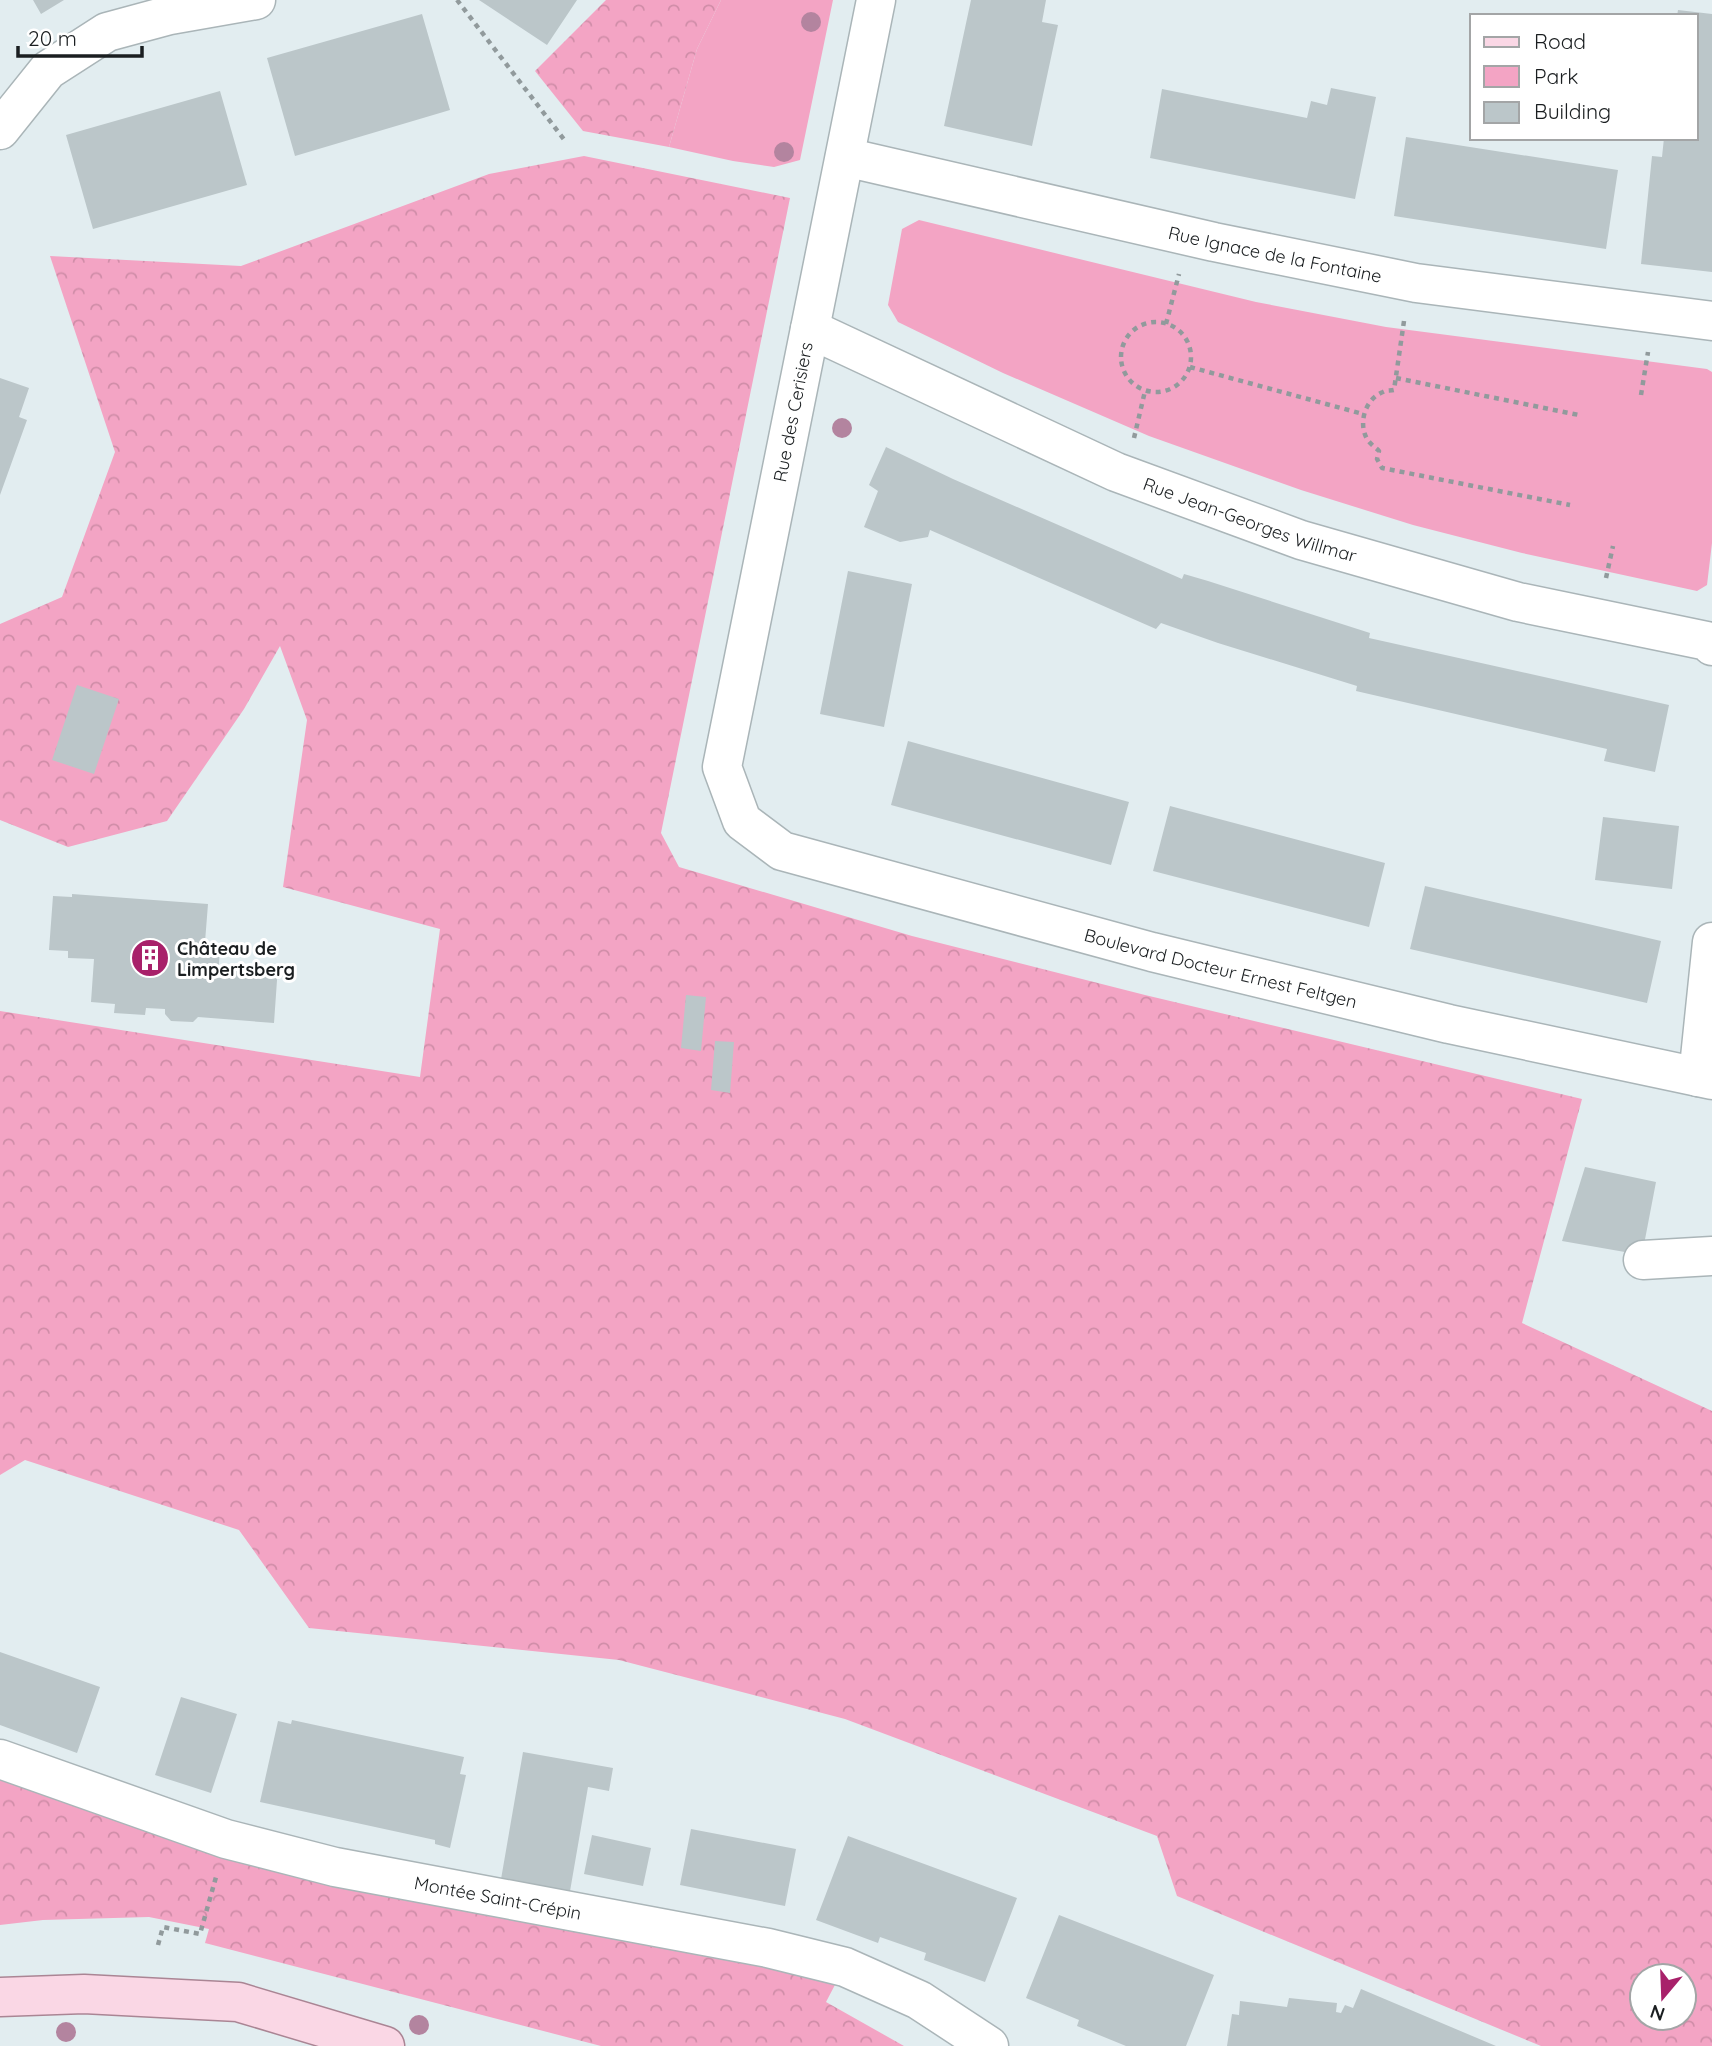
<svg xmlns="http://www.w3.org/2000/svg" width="1712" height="2046" font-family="Quicksand,sans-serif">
<defs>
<pattern id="forest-crowns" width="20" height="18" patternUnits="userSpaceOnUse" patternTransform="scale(1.75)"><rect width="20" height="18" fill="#f3a4c4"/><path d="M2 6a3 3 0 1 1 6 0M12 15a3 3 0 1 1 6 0" fill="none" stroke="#d08da8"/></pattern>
</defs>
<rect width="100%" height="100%" fill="#e2edf0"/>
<path fill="#f3a4c4" d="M721,0H833L800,160L774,167L733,161L669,147L697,49Z
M919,220L1256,302L1386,327L1707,369L1712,372V543L1707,585L1697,591L1522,553L1413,525L1301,490L1149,436L1003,373L898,322L888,305L902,229Z"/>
<path fill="url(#forest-crowns)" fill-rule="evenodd" d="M606,0H721L697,49L669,147L583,131L535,71Z
M584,156L790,198L661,833L679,867L912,936L1145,995L1582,1099L1522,1323L1712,1411V2046H1541L1177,1896L1157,1836L845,1719L619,1660L309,1628L239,1530L25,1460L0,1475V1011L420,1077L440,929L283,887L307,720L280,646L244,709L167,821L68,847L0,820V624L62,597L115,452L50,256L241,266L489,174ZM1642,1976H1684V2018H1642Z
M0,1778L335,1883L837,1981L826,2002L904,2046H601L205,1943L209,1929L149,1917L43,1920L0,1925Z"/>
<path fill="#bbc6c9" d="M33,0H64L41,14Z
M479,0H577L547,45Z
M971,0H1046L1042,22L1058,25L1032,146L944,126Z
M1678,10L1712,14V272L1641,264L1652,156L1662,157L1664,138H1696V16H1677Z
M422,14L450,110L295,156L267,58Z
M1331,88L1376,97L1355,199L1150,158L1162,89L1307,118L1311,101L1327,105Z
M220,91L247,185L93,229L66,135Z
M1406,137L1618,170L1606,249L1394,216Z
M0,378L29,388L19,417L27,420L0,495Z
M886,447L953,479L1182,579L1184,574L1208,581L1370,633L1369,638L1669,705L1655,772L1604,761L1607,749L1356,691L1357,686L1218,643L1161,623L1156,629L930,530L928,537L900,542L864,527L878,491L869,485Z
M848,571L912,584L884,727L820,714Z
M77,685L119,699L94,774L52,760Z
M908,741L1129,802L1111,865L891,805Z
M1170,806L1385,863L1369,927L1153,871Z
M1603,817L1679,826L1672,889L1595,880Z
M1425,886L1661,941L1647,1003L1410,949Z
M72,894L208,904L205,942L213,943L220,950L218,978H226V972L230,967L235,964L278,966L274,1023L198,1017L193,1022L171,1021L165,1014V1009L146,1008L145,1015L114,1013L115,1004L91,1002L94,959L68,958V951L49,950L53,896L72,897Z
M686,995L706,997L701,1051L681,1048Z
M715,1041L734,1042L730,1093L711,1090Z
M1585,1167L1656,1182L1642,1255L1562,1241Z
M0,1652L100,1687L77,1753L0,1725Z
M181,1697L237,1714L211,1793L155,1775Z
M292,1720L464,1757L460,1774L466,1775L450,1848L435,1844V1840L260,1802L278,1721L291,1724Z
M523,1752L613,1768L609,1791L588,1787L569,1897L500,1885Z
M691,1829L796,1849L785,1906L680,1885Z
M592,1835L651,1848L643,1886L584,1874Z
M848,1836L1017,1898L985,1982L924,1960L926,1953L880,1937L878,1943L816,1920Z
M1059,1915L1214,1975L1186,2046H1126L1077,2026L1079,2020L1026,1998Z
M1361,1989L1496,2046H1227L1232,2014L1239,2015L1240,2001L1287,2007L1289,1998L1337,2003L1336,2012L1341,2013L1345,2005L1353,2008Z"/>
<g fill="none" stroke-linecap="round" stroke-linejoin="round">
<defs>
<g id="minor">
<path id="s1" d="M876,0L722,767L742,821L782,851L1152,952L1449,1024L1712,1080"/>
<path d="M0,130L48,70L107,32L170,15L256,0"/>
<path id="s2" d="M845,157L1214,242L1416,283L1712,321"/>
<path id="s3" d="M810,329L1116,472L1301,540L1518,602L1707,641L1712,646"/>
<path d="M1698,1077L1712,942"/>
<path d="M1643,1260L1712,1256"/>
<path id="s4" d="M0,1759L226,1839L335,1867L768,1948L845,1967L919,2000L989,2046"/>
</g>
<path id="primary" d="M0,1997L84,1994L238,2002L385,2046"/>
</defs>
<use href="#minor" stroke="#aab5b8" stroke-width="41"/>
<use href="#primary" stroke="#aa8594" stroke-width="41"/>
<path stroke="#919a9c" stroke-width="4.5" stroke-dasharray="5 5" stroke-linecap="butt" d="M457,0L566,142
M1404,321L1394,390C1390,391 1386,390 1383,392C1365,399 1358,423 1367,439C1370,444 1375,447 1379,451L1377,459L1382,468L1570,505
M1121 357a35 35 0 1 1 70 0a35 35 0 1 1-70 0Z
M1166,324L1179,274
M1190,367L1363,414
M1396,378L1579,415
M1641,395L1648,352
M1134,438L1145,391
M1606,578L1613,546
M158,1945L163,1927L200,1934L216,1877"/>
<use href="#minor" stroke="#fff" stroke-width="38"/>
<use href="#primary" stroke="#fad7e5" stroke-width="38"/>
</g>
<g fill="#b3849f">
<circle cx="811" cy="22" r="10"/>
<circle cx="784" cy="152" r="10"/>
<circle cx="842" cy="428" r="10"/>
<circle cx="419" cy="2025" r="10"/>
<circle cx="66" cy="2032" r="10"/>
</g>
<defs>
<symbol id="building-disc" viewBox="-11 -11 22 22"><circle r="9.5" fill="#a8216a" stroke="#fff"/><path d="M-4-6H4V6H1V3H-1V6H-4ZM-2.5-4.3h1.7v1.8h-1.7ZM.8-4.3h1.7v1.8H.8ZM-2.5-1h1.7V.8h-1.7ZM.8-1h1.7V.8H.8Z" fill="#fff"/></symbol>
</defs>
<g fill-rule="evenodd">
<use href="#building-disc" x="128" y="936" width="44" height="44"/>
</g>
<g text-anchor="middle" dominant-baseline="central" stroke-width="6" stroke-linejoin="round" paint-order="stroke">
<g font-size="18" fill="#1a1e20" stroke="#fff">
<text stroke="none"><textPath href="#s2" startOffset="441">Rue Ignace de la Fontaine</textPath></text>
<text transform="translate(793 412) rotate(-79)">Rue des Cerisiers</text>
<text stroke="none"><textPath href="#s3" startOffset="480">Rue Jean-Georges Willmar</textPath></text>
<text stroke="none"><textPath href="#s1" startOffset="1344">Boulevard Docteur Ernest Feltgen</textPath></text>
<text stroke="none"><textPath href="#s4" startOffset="518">Montée Saint-Crépin</textPath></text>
</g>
<g font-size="18" font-weight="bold" fill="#1a1e20" stroke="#fff" text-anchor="start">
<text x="177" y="948">Château de<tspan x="177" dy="21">Limpertsberg</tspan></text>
</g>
</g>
<rect x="1470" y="14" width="228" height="126" fill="#ffffff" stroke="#a3a5a6" stroke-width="2"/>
<rect x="1484" y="37" width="35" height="10" fill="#fad7e5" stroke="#a3a5a6" stroke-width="2"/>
<text x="1534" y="49" font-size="21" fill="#1a1e20">Road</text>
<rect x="1484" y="66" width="35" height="21" fill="#f3a4c4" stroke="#a3a5a6" stroke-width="2"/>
<text x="1534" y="84" font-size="21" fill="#1a1e20">Park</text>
<rect x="1484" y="102" width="35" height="21" fill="#bbc6c9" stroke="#a3a5a6" stroke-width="2"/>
<text x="1534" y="119" font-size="21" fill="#1a1e20">Building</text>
<g transform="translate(1663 1997) rotate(199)"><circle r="33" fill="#ffffff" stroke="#a3a5a6" stroke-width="2"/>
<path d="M0-5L12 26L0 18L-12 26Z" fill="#a8216a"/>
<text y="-10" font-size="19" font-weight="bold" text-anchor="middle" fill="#1a1e20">N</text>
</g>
<path d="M18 46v10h124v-10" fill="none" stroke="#1a1e20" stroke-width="3.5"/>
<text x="28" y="46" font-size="21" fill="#1a1e20" stroke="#ffffff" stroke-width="5" paint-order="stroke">20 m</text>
</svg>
